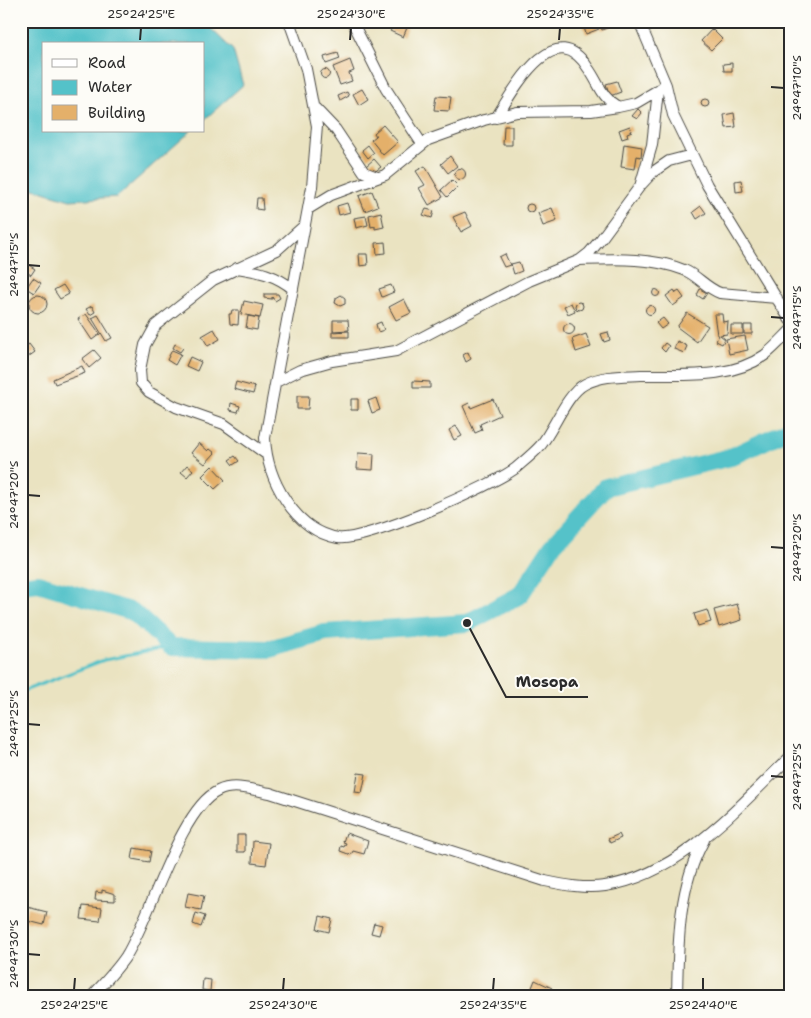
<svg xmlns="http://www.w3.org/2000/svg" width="811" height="1018" font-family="'Shantell Sans',sans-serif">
<rect width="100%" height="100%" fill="#fdfcf7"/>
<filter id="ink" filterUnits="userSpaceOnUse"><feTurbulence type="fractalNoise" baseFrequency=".02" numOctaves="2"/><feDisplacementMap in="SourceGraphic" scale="10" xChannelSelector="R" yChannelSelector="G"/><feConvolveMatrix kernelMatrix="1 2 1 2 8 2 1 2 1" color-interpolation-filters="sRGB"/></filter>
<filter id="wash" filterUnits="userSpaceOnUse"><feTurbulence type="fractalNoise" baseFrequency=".0096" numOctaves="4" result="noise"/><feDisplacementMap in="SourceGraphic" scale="20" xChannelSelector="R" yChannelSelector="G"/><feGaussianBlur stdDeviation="1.12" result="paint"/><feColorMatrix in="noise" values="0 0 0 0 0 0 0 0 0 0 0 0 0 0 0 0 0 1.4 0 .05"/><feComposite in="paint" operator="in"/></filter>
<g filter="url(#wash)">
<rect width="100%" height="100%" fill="#eae3c1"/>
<path fill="#54c2c9" stroke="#40767a" d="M21,21H203L233,50L243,85L204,120V44H44V131H191L117,197L70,200L21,185Z"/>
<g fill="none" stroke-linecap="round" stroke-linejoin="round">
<path stroke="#54c2c9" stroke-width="3" d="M21,692L104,660L171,647"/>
<path stroke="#54c2c9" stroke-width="18" d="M21,585L38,583L133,612L171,647L269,649L325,633L467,623L520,595L552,546L606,487L731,457L790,429"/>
</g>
<g id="blocks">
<path fill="#e4b06a" d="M397,21H410L403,37L390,31Z
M598,21H612L614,25L602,30Z
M590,22L591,26L597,24L599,29L586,34L583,24Z
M712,29L722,39L711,50L701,41Z
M338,53L340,59L326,64L324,57Z
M350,60L354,71L349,73L352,81L340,85L333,67Z
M732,63V71H724L723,64Z
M320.5 74a4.5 4.5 0 1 1 9 0a4.5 4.5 0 1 1-9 0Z
M617,81L621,92L610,96L606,84Z
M362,89L368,99L359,105L353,94Z
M347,92L349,96L340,101L338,96Z
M436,96L451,97L449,111L434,110Z
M701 103a4 4 0 1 1 8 0a4 4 0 1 1-8 0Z
M638,109L642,113L637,119L632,116Z
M734,113L736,127L726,128L724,115Z
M383,125L398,142L383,155L371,140L376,136L374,133Z
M504,126H512V145H503Z
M630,126L632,131L627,133L628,137L622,139L619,130Z
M624,144L642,147L641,157L637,156L635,169L621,167Z
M368,145L374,153L368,158L362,150Z
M450,156L457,166L448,173L441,164Z
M374,159L381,167L373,173L366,166Z
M425,166L443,197L429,205L419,188L425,185L416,171Z
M454.5 174a5.5 5.5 0 1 1 11 0a5.5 5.5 0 1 1-11 0Z
M452,180L458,186L447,197L441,190Z
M741,180L743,191L736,192L735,181Z
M372,191L378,206L365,211L359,196Z
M257,198H262L263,210L256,209Z
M347,203L350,212L339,215L337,206Z
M526 208a4 4 0 1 1 8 0a4 4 0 1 1-8 0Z
M701,206L706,213L697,219L693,212Z
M552,208L557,221L543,226L538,213Z
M426,209L434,211L432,218L423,215Z
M381,212L384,227L375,229V226L371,227L369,215Z
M465,212L472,226L461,232L453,217Z
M366,216L368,225L356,228L354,218Z
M385,242L386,253L377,254L376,243Z
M359,254H367L368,265L360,266Z
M505,254L510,265L504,267L499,257Z
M24,262L35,269L31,275L21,268Z
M519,262L522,271L514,274L511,264Z
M33,278L41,283L34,293L26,288Z
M63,285L69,294L60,299L54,290Z
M391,285L394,292L382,297L379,289Z
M700,289L707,293L703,299L697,295Z
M652.5 293a3.5 3.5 0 1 1 7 0a3.5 3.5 0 1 1-7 0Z
M674,290L676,293L679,291L684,298L673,306L666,296Z
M264,294H278L280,298L275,301L272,297V299L264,298Z
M29 304a9 9 0 1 1 18 0a9 9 0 1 1-18 0Z
M341,295L345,298V304L340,306L335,303L336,298Z
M404,299L411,313L396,320L389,307Z
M244,301L263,305L260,318L241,314Z
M575 306a4 4 0 1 1 8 0a4 4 0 1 1-8 0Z
M571,303L575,311L568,314L564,306Z
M645.5 310a4.5 4.5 0 1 1 9 0a4.5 4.5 0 1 1-9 0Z
M92,306L95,312L90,315L86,309Z
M232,310H239L238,325L230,324L229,314H231Z
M687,313L708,326L697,342L677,327Z
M86,314L100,334L92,340L78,319Z
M714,314H722L723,322L728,321L727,334L720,335L725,339L722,344L716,341L719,335H717Z
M98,315L112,338L106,341L92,318Z
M248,316L259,318L257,330L246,328Z
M663,318L668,324L661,329L656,323Z
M333,320H348L349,330L333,331Z
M381,322L384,330L378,332L376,324Z
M563.5 329a5.5 5.5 0 1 1 11 0a5.5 5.5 0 1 1-11 0Z
M731,325H743V334H731Z
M744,325H752V334H744Z
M214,329L220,339L208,346L202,336Z
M349,331V337H332V332Z
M608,332L610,340L604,342L601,334Z
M586,334L591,347L576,352L572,339Z
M745,336L748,350L729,354L726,339Z
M677,341L687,346L684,353L674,349Z
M665,343L669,346L665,352L661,348Z
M29,344L35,352L28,357L22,349Z
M175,344L183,348L180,352L173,348Z
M94,350L101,358L89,368L82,359Z
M172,350L181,354L175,365L167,360Z
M468,352L471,359L466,362L463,355Z
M190,357L201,362L197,371L186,366Z
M82,366L85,373L55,384L53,379Z
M413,381L430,382V388H413Z
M236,382L255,387L253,394L234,389Z
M297,396H309L308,409H297Z
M376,398L380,410L372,413L368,401Z
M351,399H358V410H351Z
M493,399L500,415L480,424L482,430L475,433L463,406L469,403L471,408Z
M231,403L240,406L238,412L230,410Z
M456,426L462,436L454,440L449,430Z
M199,443L208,451L210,449L215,453L205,464L191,453Z
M358,453L374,454L373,470L357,469Z
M235,456L239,461L233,465L229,460Z
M187,465L193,470L187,477L181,472Z
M212,466L225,480L215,489L202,476Z
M737,604L742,620L719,627L714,610Z
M707,610L711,622L698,626L694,614Z
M358,773L366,774L362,793L355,792Z
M346,833L368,841L364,854L353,851L351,855L340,851L341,846L344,847L346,843L343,842Z
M619,834L621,838L610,843L608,839Z
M237,835H245V852H237Z
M253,841L269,843L266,865L252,863Z
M134,848L151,851L149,862L132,859Z
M102,890L115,894V901L95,900L96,892L102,893Z
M188,893L204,896L201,910L185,907Z
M83,906L102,908L100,921L81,919Z
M27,907L47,912L44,925L24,920Z
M196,913L205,916L201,927L193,924Z
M320,916L332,919L329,932L317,929Z
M374,923L382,925L379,935L371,933Z
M203,979L211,980L210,991L202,990Z
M535,980L552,988L550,993L547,992L544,997L529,995Z"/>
</g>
</g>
<g filter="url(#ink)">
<use href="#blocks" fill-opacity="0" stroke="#484742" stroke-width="1"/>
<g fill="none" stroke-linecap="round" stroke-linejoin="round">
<defs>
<path id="minor" d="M289,21L306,69L317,126L312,187L265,438C267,479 294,530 338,538C366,542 492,486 516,468C524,461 534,453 541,445C554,429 567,393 585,384C603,375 621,376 641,375C681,374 730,380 765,355C774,348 782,339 790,331
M352,21L386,89L422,144
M639,21L666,85L673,115L707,185L790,320
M315,108L336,130L364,172L377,177
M496,118C513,91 554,14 588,68C599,83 601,97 618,107
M641,183L652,145L658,90L662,87
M308,209L331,195L385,175L428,140L484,120L517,112L591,111L618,107L636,103L658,90
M580,260C613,259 653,257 684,270C697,275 706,288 720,293L777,298
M237,268C258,271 276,275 293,289
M276,382L300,370L332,361L396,351L529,281L580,260L589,253L601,239L640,186L653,172L669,161L692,155
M266,454L224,424L176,407L149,392L141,383L140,370L145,345L156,325L213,280L277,250L305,225
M91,997C103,984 116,971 126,956C150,918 180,809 218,791C234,783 254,790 270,793L545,881C564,885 585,889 605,886C680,875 738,807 790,757
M677,997C678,943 678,887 704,840"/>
</defs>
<use href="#minor" stroke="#484742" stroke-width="12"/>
<use href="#minor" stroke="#fff" stroke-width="10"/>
</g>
</g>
<path fill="none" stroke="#2b2b2b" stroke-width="2" d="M140,40L141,28M350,40L351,28M559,40L560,28M771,87L784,88M28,265L40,266M771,317L784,318M28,495L40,496M771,547L784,548M28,724L40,725M771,776L784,777M28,954L40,955M74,990L75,978M283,990L284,978M493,990L494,978M703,990V978"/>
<path fill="none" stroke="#2b2b2b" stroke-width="2" d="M467 623L506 697H588"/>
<circle fill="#2b2b2b" stroke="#fdfcf7" stroke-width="2" cx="467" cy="623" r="5"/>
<g font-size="15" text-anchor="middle" font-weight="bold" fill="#2b2b2b" stroke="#fdfcf7" stroke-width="4" stroke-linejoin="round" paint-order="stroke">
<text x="547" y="687">Mosopa</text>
</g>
<rect width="811" height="1018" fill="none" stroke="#fdfcf7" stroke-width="55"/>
<rect x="42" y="42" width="162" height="90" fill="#fdfcf7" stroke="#a9a8a5"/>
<rect x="52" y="59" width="25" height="8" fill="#ffffff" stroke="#a9a8a5"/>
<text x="88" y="68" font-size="15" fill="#2b2b2b">Road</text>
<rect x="52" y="80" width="25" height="15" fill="#54c2c9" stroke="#a9a8a5"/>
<text x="88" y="92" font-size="15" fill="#2b2b2b">Water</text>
<rect x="52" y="105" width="25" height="15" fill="#e4b06a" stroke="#a9a8a5"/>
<text x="88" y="118" font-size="15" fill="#2b2b2b">Building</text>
<rect x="28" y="28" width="756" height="962" fill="none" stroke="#2b2b2b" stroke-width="2"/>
<g font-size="12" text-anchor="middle" fill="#2b2b2b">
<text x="141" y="18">25°24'25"E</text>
<text x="351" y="18">25°24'30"E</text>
<text x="560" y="18">25°24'35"E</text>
<text transform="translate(797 88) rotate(-90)" y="4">24°47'10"S</text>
<text transform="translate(14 265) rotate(-90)" y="4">24°47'15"S</text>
<text transform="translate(797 318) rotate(-90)" y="4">24°47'15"S</text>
<text transform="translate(14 495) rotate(-90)" y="4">24°47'20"S</text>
<text transform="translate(797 548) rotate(-90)" y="4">24°47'20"S</text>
<text transform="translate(14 724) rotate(-90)" y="4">24°47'25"S</text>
<text transform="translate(797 777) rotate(-90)" y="4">24°47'25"S</text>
<text transform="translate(14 954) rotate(-90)" y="4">24°47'30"S</text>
<text x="74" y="1009">25°24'25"E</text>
<text x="283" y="1009">25°24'30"E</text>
<text x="493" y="1009">25°24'35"E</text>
<text x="703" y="1009">25°24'40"E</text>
</g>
</svg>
